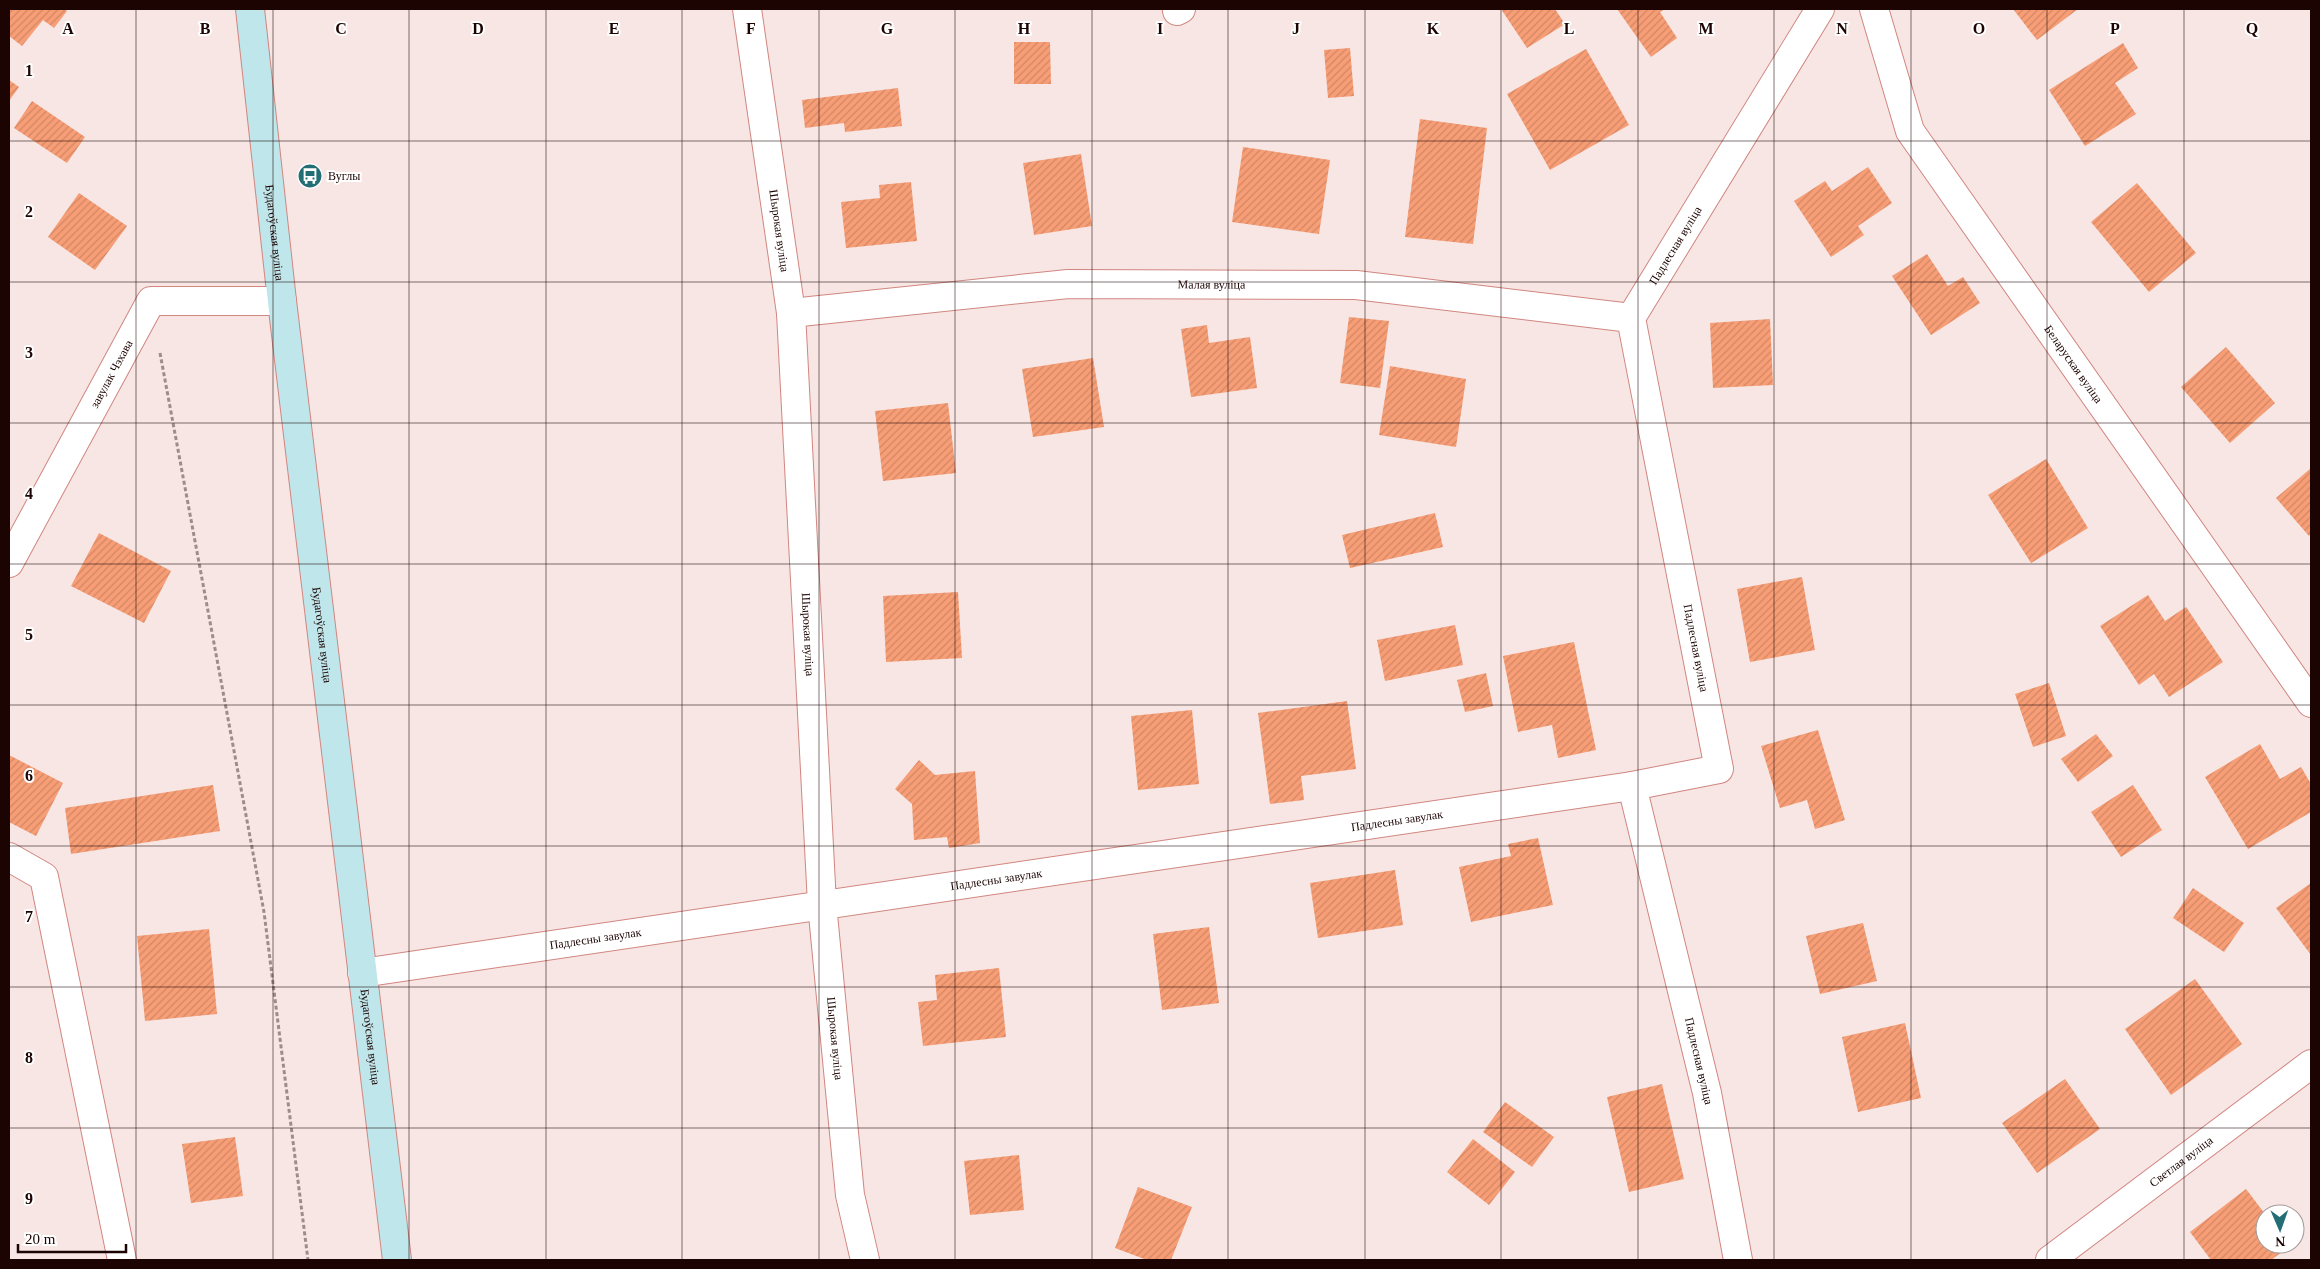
<svg xmlns="http://www.w3.org/2000/svg" width="2320" height="1269" font-family="'Times New Roman',serif">
<defs>
<pattern id="building-hatch" width="6" height="6" patternUnits="userSpaceOnUse" patternTransform="scale(1.25)"><rect width="6" height="6" fill="#f79e76"/><path d="M-1 1l2-2M0 6l6-6M5 7l2-2" fill="none" stroke="#d38664"/></pattern>
</defs>
<rect width="100%" height="100%" fill="#f7e6e4"/>
<path fill="url(#building-hatch)" d="M9,9H64L67,11L54,28L43,20L22,46L9,36Z
M1501,9H1555L1565,24L1527,48Z
M1617,9H1665L1660,12L1677,38L1651,57Z
M2013,9H2078L2037,40Z
M1014,42H1050L1051,84H1014Z
M2123,43L2138,68L2115,83L2136,114L2085,146L2049,90Z
M1350,48L1354,96L1328,98L1324,50Z
M1586,49L1629,125L1550,170L1507,94Z
M9,80L19,87L9,101Z
M898,88L902,126L845,132L844,123L805,128L802,100Z
M32,101L85,137L67,163L14,128Z
M1420,119L1487,128L1473,244L1405,237Z
M1243,147L1330,160L1319,234L1232,222Z
M1081,154L1092,226L1034,235L1023,163Z
M1868,167L1892,203L1858,226L1864,235L1831,257L1794,201L1825,181L1832,191Z
M911,182L917,241L846,248L841,202L880,198L879,185Z
M2137,183L2196,253L2149,292L2091,222Z
M79,193L127,226L95,270L48,237Z
M1927,254L1948,286L1963,277L1980,303L1931,335L1892,276Z
M1349,317L1389,321L1380,388L1340,383Z
M1770,319L1773,385L1713,388L1710,323Z
M1207,325L1209,343L1250,337L1257,388L1191,397L1181,329Z
M2226,347L2275,403L2230,443L2181,387Z
M1093,358L1104,427L1033,437L1022,369Z
M1390,366L1466,379L1456,447L1379,435Z
M948,403L956,473L883,481L875,411Z
M2046,459L2088,528L2031,563L1988,495Z
M2311,468V533L2309,536L2276,498Z
M1435,513L1443,547L1350,568L1342,535Z
M99,533L171,571L144,623L71,586Z
M1802,577L1815,650L1750,662L1737,589Z
M958,592L962,658L886,662L883,596Z
M2148,595L2165,621L2186,607L2223,662L2169,697L2154,674L2139,685L2100,626Z
M1455,625L1463,665L1385,681L1377,640Z
M1574,642L1596,750L1558,758L1552,725L1518,732L1503,656Z
M1486,673L1493,706L1465,712L1457,680Z
M2049,683L2066,736L2033,747L2015,694Z
M1347,701L1356,769L1301,776L1304,800L1270,804L1258,713Z
M1192,710L1199,784L1138,790L1131,716Z
M1818,730L1845,820L1815,829L1807,800L1780,808L1761,746Z
M2096,734L2113,756L2078,782L2061,759Z
M2260,744L2280,779L2301,767L2311,784V812L2248,849L2205,777Z
M9,755L63,783L36,836L9,822Z
M919,760L935,775L975,771L980,843L949,848L947,837L914,840L912,804L895,789Z
M213,785L220,831L71,854L65,808Z
M2133,785L2162,830L2121,857L2091,812Z
M1538,838L1553,905L1471,922L1459,867L1511,856L1508,844Z
M1395,870L1403,925L1318,938L1310,883Z
M2311,883V955L2276,908Z
M2193,888L2244,923L2224,952L2173,918Z
M1863,923L1877,981L1820,994L1806,936Z
M1209,927L1219,1003L1162,1010L1153,934Z
M209,929L217,1014L145,1021L137,936Z
M999,968L1006,1037L923,1046L918,1002L937,1000L935,975Z
M2195,979L2242,1044L2171,1095L2125,1029Z
M1905,1023L1921,1098L1858,1112L1842,1037Z
M2065,1079L2100,1129L2037,1173L2002,1123Z
M1662,1084L1684,1179L1629,1192L1607,1097Z
M1505,1102L1554,1137L1532,1167L1483,1132Z
M235,1137L243,1196L191,1203L182,1144Z
M1473,1139L1515,1172L1489,1205L1447,1172Z
M1019,1155L1024,1210L970,1215L964,1161Z
M1138,1187L1192,1207L1171,1260H1147L1115,1248Z
M2246,1189L2265,1214V1244H2288L2290,1246L2271,1260H2211L2190,1232Z"/>
<g fill="none" stroke-linecap="round" stroke-linejoin="round">
<defs>
<g id="street">
<path id="s1" d="M747,9L791,313L822,904L850,1195L865,1260"/>
<path id="s2" d="M1874,9L1910,131L2311,703"/>
<path d="M1177,11L1181,9"/>
<path id="s3" d="M791,313L1068,284L1356,285L1631,318"/>
<path id="s4" d="M9,563L151,301H282"/>
<path d="M9,857L44,877L122,1260"/>
<path id="s5" d="M362,973L1632,786"/>
<path id="s6" d="M1738,1260L1707,1093L1632,786L1719,769L1631,318L1820,9"/>
<path id="s7" d="M2050,1260L2311,1064"/>
</g>
<g id="secondary">
<path id="s8" d="M250,9L282,301L397,1260"/>
</g>
</defs>
<use href="#street" stroke="#d18680" stroke-width="30"/>
<use href="#secondary" stroke="#d18680" stroke-width="30"/>
<path stroke="#9f8c8a" stroke-width="3" stroke-dasharray="4 2.5" stroke-linecap="butt" d="M160,353L264,912L308,1260"/>
<use href="#street" stroke="#fff" stroke-width="28"/>
<use href="#secondary" stroke="#bfe6ea" stroke-width="28"/>
</g>
<path fill="none" stroke="#1c0403" stroke-width="1" stroke-opacity="0.55" d="M136,9V1260M273,9V1260M409,9V1260M546,9V1260M682,9V1260M819,9V1260M955,9V1260M1092,9V1260M1228,9V1260M1365,9V1260M1501,9V1260M1638,9V1260M1774,9V1260M1911,9V1260M2047,9V1260M2184,9V1260M9,141H2311M9,282H2311M9,423H2311M9,564H2311M9,705H2311M9,846H2311M9,987H2311M9,1128H2311"/>
<defs>
<symbol id="bus-disc" viewBox="-11 -11 22 22"><circle r="9.5" fill="#236d75" stroke="#fff"/><path d="M-5-6H5V4H4V6H2V4H-2V6H-4V4H-5ZM-3.5-4V0h7V-4ZM-3.5 1.2v1.5H-2V1.2ZM2 1.2v1.5H3.5V1.2Z" fill="#fff"/></symbol>
</defs>
<g fill-rule="evenodd">
<use href="#bus-disc" x="296" y="162" width="28" height="28"/>
</g>
<g text-anchor="middle" dominant-baseline="central" stroke-width="4" stroke-linejoin="round" paint-order="stroke">
<g font-size="12" fill="#1c0403" stroke="#fff" text-anchor="start">
<text x="328" y="176">Вуглы</text>
</g>
<g font-size="12" fill="#1c0403" stroke="#fff">
<text stroke="none"><textPath href="#s1" startOffset="224">Шырокая вуліца</textPath></text>
<text stroke="none"><textPath href="#s8" startOffset="225">Будагоўская вуліца</textPath></text>
<text stroke="none"><textPath href="#s6" startOffset="1119">Падлесная вуліца</textPath></text>
<text stroke="none"><textPath href="#s3" startOffset="422">Малая вуліца</textPath></text>
<text stroke="none"><textPath href="#s2" startOffset="412">Беларуская вуліца</textPath></text>
<text stroke="none"><textPath href="#s4" startOffset="215">завулак Чэхава</textPath></text>
<text stroke="none"><textPath href="#s1" startOffset="629">Шырокая вуліца</textPath></text>
<text stroke="none"><textPath href="#s8" startOffset="630">Будагоўская вуліца</textPath></text>
<text transform="translate(1696 648) rotate(79)">Падлесная вуліца</text>
<text stroke="none"><textPath href="#s5" startOffset="1046">Падлесны завулак</textPath></text>
<text stroke="none"><textPath href="#s5" startOffset="641">Падлесны завулак</textPath></text>
<text stroke="none"><textPath href="#s5" startOffset="236">Падлесны завулак</textPath></text>
<text stroke="none"><textPath href="#s8" startOffset="1035">Будагоўская вуліца</textPath></text>
<text stroke="none"><textPath href="#s1" startOffset="1034">Шырокая вуліца</textPath></text>
<text transform="translate(1699 1061) rotate(77)">Падлесная вуліца</text>
<text stroke="none"><textPath href="#s7" startOffset="164">Светлая вуліца</textPath></text>
</g>
</g>
<g font-size="16" text-anchor="middle" font-weight="bold" fill="#1c0403" stroke="#fff" stroke-width="4" stroke-linejoin="round" paint-order="stroke">
<text x="68" y="34">A</text>
<text x="205" y="34">B</text>
<text x="341" y="34">C</text>
<text x="478" y="34">D</text>
<text x="614" y="34">E</text>
<text x="751" y="34">F</text>
<text x="887" y="34">G</text>
<text x="1024" y="34">H</text>
<text x="1160" y="34">I</text>
<text x="1296" y="34">J</text>
<text x="1433" y="34">K</text>
<text x="1569" y="34">L</text>
<text x="1706" y="34">M</text>
<text x="1842" y="34">N</text>
<text x="1979" y="34">O</text>
<text x="2115" y="34">P</text>
<text x="2252" y="34">Q</text>
<text x="29" y="76">1</text>
<text x="29" y="217">2</text>
<text x="29" y="358">3</text>
<text x="29" y="499">4</text>
<text x="29" y="640">5</text>
<text x="29" y="781">6</text>
<text x="29" y="922">7</text>
<text x="29" y="1063">8</text>
<text x="29" y="1204">9</text>
</g>
<rect width="2320" height="1269" fill="none" stroke="#1c0403" stroke-width="20"/>
<g transform="translate(2280 1229) rotate(178)"><circle r="24" fill="#ffffff" stroke="#a49b9a"/>
<path d="M0-4L9 19L0 12L-9 19Z" fill="#236d75"/>
<text y="-8" font-size="14" font-weight="bold" text-anchor="middle" fill="#1c0403">N</text>
</g>
<path d="M18 1244v8h108v-8" fill="none" stroke="#1c0403" stroke-width="2.5"/>
<text x="25" y="1244" font-size="15" fill="#1c0403" stroke="#ffffff" stroke-width="4" paint-order="stroke">20 m</text>
</svg>
